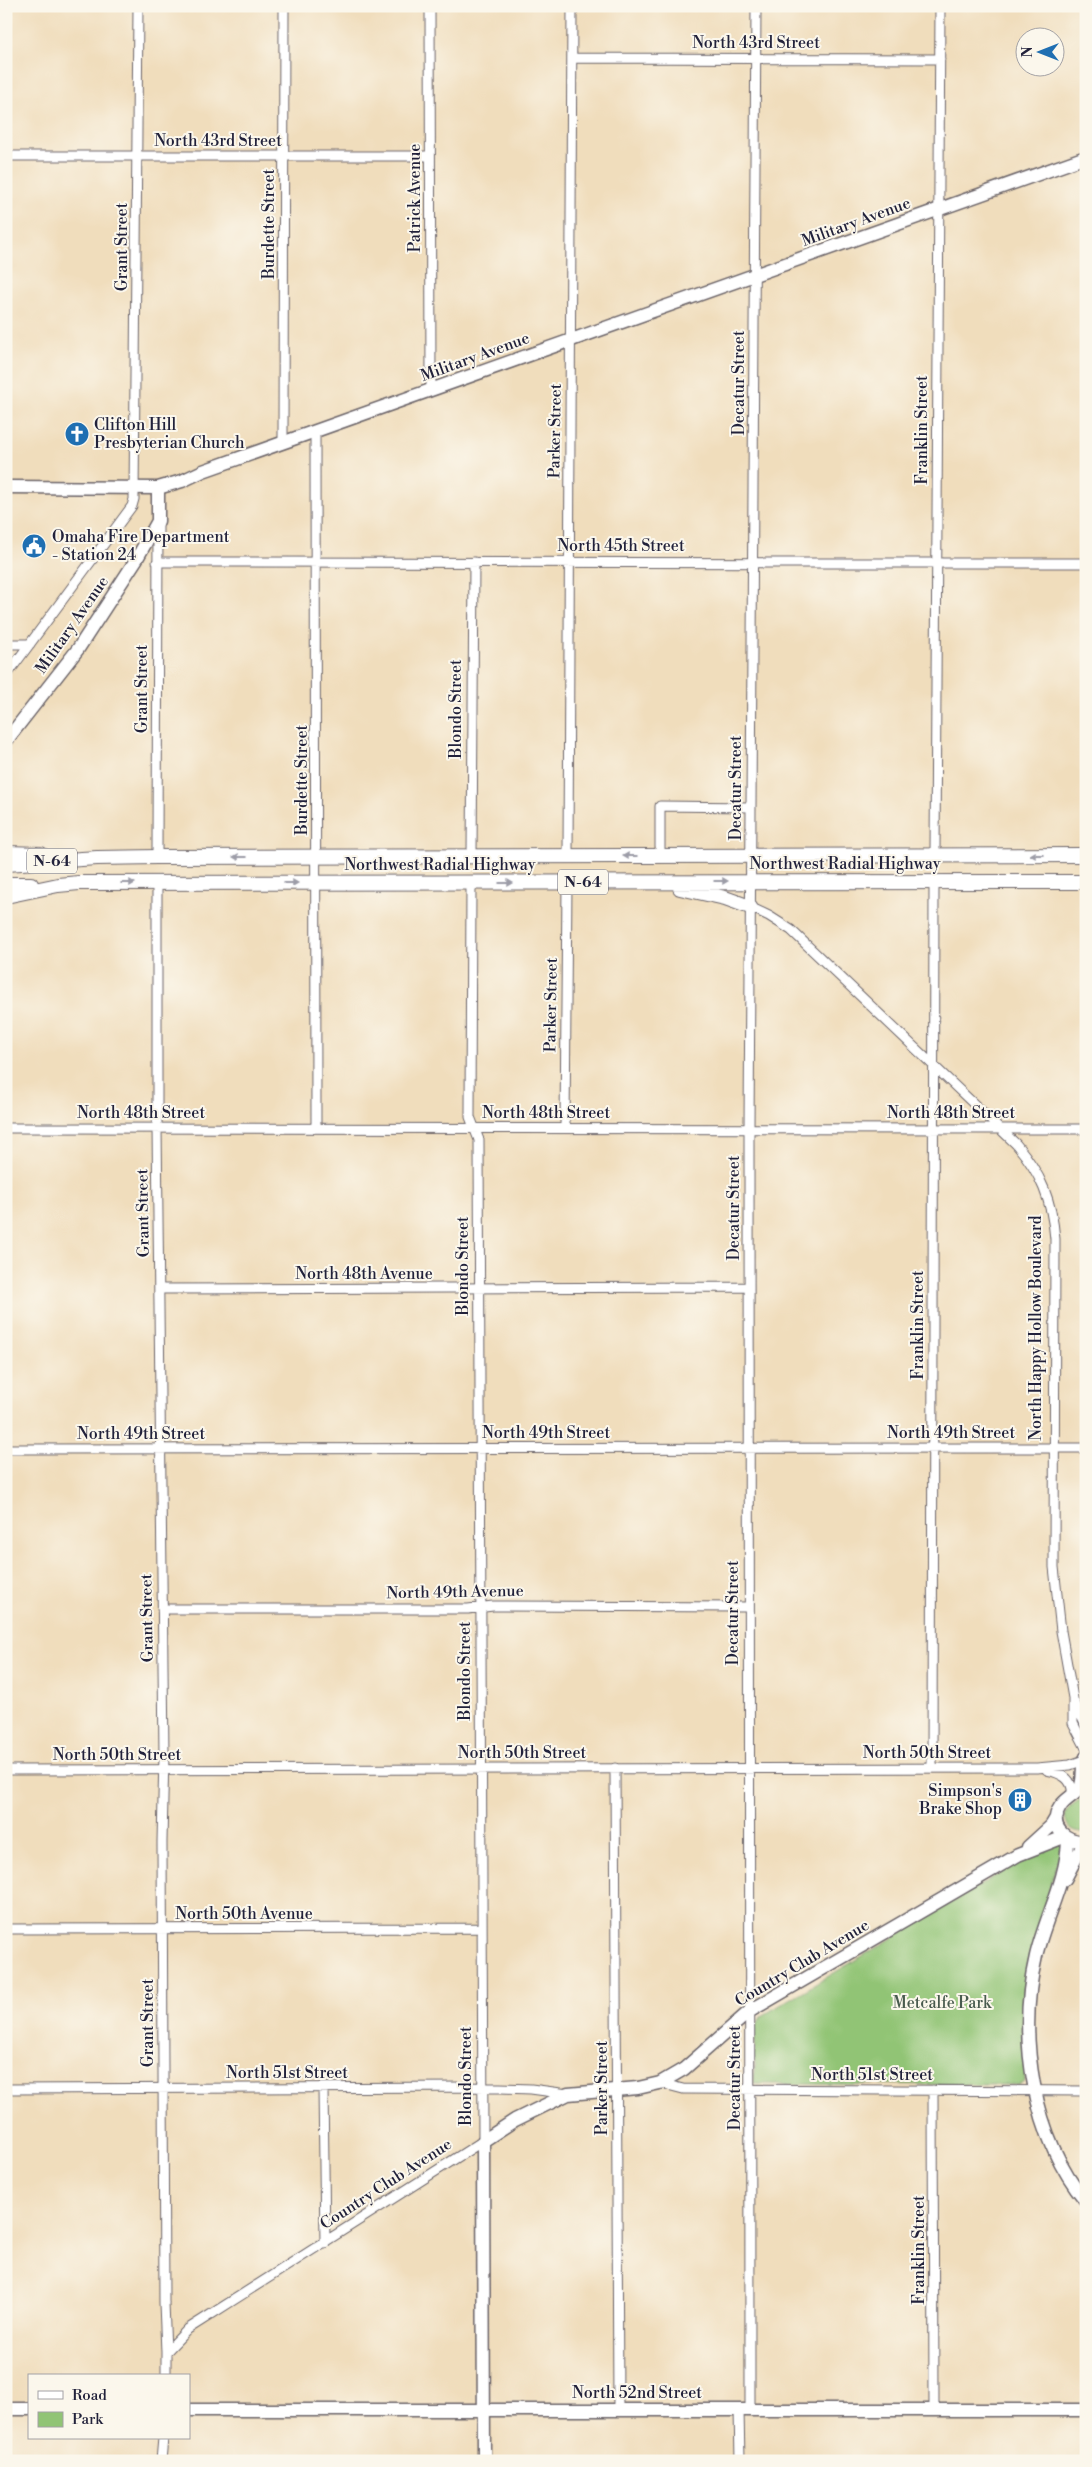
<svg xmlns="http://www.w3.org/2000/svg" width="1092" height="2467" font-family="'Libre Bodoni',serif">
<rect width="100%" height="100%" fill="#fbf7ec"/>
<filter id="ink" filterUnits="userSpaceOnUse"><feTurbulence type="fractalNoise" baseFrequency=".02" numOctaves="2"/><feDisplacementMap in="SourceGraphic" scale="10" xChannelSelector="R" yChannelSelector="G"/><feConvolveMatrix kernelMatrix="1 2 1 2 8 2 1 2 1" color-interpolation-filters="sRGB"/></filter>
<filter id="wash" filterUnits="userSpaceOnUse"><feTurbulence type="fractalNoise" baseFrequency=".0096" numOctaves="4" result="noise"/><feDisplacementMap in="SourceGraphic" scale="20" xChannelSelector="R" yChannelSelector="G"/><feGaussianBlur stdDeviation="1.12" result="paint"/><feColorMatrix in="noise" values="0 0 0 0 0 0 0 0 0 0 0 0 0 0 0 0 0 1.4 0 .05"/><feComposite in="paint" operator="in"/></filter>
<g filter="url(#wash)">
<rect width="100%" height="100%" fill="#f0ddbc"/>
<path fill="#91c475" stroke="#5a7358" d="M1086,1794V1832C1071,1834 1058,1820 1070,1807C1075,1802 1081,1800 1086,1794Z
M1063,1843L1025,1976L1022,2019L1026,2073L1024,2081L1018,2085L754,2084L755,2026L762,2016L1046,1846Z"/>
</g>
<g filter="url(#ink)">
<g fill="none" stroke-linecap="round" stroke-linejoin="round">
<defs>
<path id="street" d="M430,6L431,390
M572,58L940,59
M6,156H430
M315,431L316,1128
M283,443L284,6
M157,562L1086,563
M6,644H30
M6,676L132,506L134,499L138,6
M660,855V806L750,807
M935,855L940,6
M472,856L474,562
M568,856L572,6
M157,857L158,523
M157,883V1128L164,1755L162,1842L164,2303L166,2352
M750,907L769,916L791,930L1016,1144C1041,1173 1052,1201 1055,1239L1054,1567L1061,1631L1073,1698V1723L1086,1748
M565,1127L567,882
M6,1128L1086,1129
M159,1289L749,1287
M6,1449L1086,1448
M162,1609H468L493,1606L748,1607
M1075,1703L1086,1726
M615,1768L618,2409
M932,1768L934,881
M6,1770L1037,1768L1070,1765L1084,1760
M1047,1770C1061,1773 1074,1779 1072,1795
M6,1929L482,1928
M660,2083L683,2089L1086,2091
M323,2088L325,2243
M6,2089L468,2087L531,2089L568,2094
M933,2090L934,2410
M166,2376V2352L188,2329L483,2141L479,1140L470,1117L471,883
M739,2409L740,2461
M750,2409L749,1128L756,6
M161,2461L163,2438"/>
<path id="secondary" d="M6,487L158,488L182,481L203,471L1086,157
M6,741L78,649L136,560L158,521V488
M1086,1757C1080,1767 1085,1778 1080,1788C1075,1795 1065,1799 1060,1807C1047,1827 1067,1843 1086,1841
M1068,1840C1067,1880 1045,1917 1036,1956C1017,2037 1033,2137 1086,2201
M1028,1847L1051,1826L1057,1816
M1065,1879L1085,1841
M6,2409H29
M189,2410H1086
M484,2461L483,2141L515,2120L568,2094L638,2088L660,2083L684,2069L750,2011L1018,1855L1064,1837"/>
<path id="primary" d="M6,853L41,854
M6,864L97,858L157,857L1086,855
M6,884H31
M680,888L725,898L750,907
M6,896L58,885L79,883L1086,882"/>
</defs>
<use href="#street" stroke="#6a6368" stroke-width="11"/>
<use href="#secondary" stroke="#6a6368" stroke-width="15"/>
<use href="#primary" stroke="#6a6368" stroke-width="16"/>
<use href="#street" stroke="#fff" stroke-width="9"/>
<use href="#secondary" stroke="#fff" stroke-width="12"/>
<use href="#primary" stroke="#fff" stroke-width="14"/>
</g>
<defs><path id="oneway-solid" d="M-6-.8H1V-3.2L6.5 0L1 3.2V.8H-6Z" transform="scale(1.25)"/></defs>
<g fill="#9c9ca7">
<use href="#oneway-solid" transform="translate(1037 855) rotate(-180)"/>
<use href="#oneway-solid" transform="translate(630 856) rotate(180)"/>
<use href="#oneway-solid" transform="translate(240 857) rotate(180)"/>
<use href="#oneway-solid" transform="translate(721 881)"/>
<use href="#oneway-solid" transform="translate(128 883)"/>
<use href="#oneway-solid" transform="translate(291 883)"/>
<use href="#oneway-solid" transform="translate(506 883)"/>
</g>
</g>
<defs>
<symbol id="church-disc" viewBox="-11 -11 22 22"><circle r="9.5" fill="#1f6fb2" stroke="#fbf7ec"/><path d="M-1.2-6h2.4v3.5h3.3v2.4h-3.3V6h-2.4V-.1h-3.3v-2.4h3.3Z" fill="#fff"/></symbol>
<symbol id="civic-disc" viewBox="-11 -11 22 22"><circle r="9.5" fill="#1f6fb2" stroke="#fbf7ec"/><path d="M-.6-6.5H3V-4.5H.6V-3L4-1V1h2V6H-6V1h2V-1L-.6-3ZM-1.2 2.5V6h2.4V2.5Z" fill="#fff"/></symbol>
<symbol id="building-disc" viewBox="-11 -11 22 22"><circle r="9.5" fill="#1f6fb2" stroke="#fbf7ec"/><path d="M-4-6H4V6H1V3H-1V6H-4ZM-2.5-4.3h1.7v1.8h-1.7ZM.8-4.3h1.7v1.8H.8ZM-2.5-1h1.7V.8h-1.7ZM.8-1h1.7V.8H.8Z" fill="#fff"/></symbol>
</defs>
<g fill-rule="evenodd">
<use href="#church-disc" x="63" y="420" width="28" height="28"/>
<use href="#civic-disc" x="20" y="532" width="28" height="28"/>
<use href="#building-disc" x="1006" y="1786" width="28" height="28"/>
</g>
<g text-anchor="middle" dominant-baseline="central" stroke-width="4" stroke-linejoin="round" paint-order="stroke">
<g fill="#fbf7ec" stroke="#636270" stroke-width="1">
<rect x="27" y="848.5" width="50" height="25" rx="4"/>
<rect x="558" y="869.5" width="50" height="25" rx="4"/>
</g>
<g font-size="15" font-weight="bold" fill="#22223b">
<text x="52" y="861">N-64</text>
<text x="583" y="882">N-64</text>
</g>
<g font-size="16" fill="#22223b" stroke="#fbf7ec">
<text x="756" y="43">North 43rd Street</text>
<text x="218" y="141">North 43rd Street</text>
<text transform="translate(415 198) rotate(-90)">Patrick Avenue</text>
<text transform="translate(856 222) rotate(-20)">Military Avenue</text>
<text transform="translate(269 224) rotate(-90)">Burdette Street</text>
<text transform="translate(122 247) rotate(-90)">Grant Street</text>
<text transform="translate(475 357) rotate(-20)">Military Avenue</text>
<text transform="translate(739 383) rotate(-90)">Decatur Street</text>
<text transform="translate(922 430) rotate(-90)">Franklin Street</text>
<text transform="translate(555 431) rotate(-89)">Parker Street</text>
<text x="621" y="546">North 45th Street</text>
<text transform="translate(72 625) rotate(-55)">Military Avenue</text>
<text transform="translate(142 689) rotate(-90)">Grant Street</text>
<text transform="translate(456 709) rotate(-90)">Blondo Street</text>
<text transform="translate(302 780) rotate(-90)">Burdette Street</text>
<text transform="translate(736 788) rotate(-90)">Decatur Street</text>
<text x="845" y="864">Northwest Radial Highway</text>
<text x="440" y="865">Northwest Radial Highway</text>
<text transform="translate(551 1005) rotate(-89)">Parker Street</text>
<text x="141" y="1113">North 48th Street</text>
<text x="546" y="1113">North 48th Street</text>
<text x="951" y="1113">North 48th Street</text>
<text transform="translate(734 1208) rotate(-90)">Decatur Street</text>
<text transform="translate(143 1213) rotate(-91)">Grant Street</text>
<text transform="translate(463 1266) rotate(-90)">Blondo Street</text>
<text x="364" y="1274">North 48th Avenue</text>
<text transform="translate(918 1325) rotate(-90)">Franklin Street</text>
<text transform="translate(1036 1328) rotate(-90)">North Happy Hollow Boulevard</text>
<text x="546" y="1433">North 49th Street</text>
<text x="951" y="1433">North 49th Street</text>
<text x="141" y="1434">North 49th Street</text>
<text transform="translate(455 1592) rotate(-1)">North 49th Avenue</text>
<text transform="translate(733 1613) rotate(-90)">Decatur Street</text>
<text transform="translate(147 1618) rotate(-91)">Grant Street</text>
<text transform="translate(465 1671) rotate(-90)">Blondo Street</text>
<text x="522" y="1753">North 50th Street</text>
<text x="927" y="1753">North 50th Street</text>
<text x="117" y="1755">North 50th Street</text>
<text x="244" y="1914">North 50th Avenue</text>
<text transform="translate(802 1963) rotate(-31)">Country Club Avenue</text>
<text transform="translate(148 2023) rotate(-90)">Grant Street</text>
<text x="287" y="2073">North 51st Street</text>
<text x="872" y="2075">North 51st Street</text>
<text transform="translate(466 2076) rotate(-90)">Blondo Street</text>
<text transform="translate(735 2078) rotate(-90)">Decatur Street</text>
<text transform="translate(602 2088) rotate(-90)">Parker Street</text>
<text transform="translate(386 2184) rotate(-33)">Country Club Avenue</text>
<text transform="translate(919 2250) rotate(-90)">Franklin Street</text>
<text x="637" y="2393">North 52nd Street</text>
</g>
<g font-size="16" fill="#22223b" stroke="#fbf7ec" text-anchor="start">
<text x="94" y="425">Clifton Hill<tspan x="94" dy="18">Presbyterian Church</tspan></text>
<text x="52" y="537">Omaha Fire Department<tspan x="52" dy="18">- Station 24</tspan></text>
<text x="1002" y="1791" text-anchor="end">Simpson's<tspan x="1002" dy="18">Brake Shop</tspan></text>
</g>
<g font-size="16" fill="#495b4f" stroke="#fbf7ec">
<text x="942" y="2003">Metcalfe Park</text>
</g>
</g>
<rect width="1092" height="2467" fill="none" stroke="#fbf7ec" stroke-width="25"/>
<rect x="28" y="2374" width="162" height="65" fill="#fbf7ec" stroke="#a4a2a5"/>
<rect x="38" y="2391" width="25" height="8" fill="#ffffff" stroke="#a4a2a5"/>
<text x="72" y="2400" font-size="15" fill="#22223b">Road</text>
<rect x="38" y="2412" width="25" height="15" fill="#91c475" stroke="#a4a2a5"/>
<text x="72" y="2424" font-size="15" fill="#22223b">Park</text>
<g transform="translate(1040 52) rotate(270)"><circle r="24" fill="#fbf7ec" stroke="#a4a2a5"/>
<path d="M0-4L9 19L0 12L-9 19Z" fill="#1f6fb2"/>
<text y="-8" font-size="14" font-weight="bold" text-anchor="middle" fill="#22223b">N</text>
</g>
</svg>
